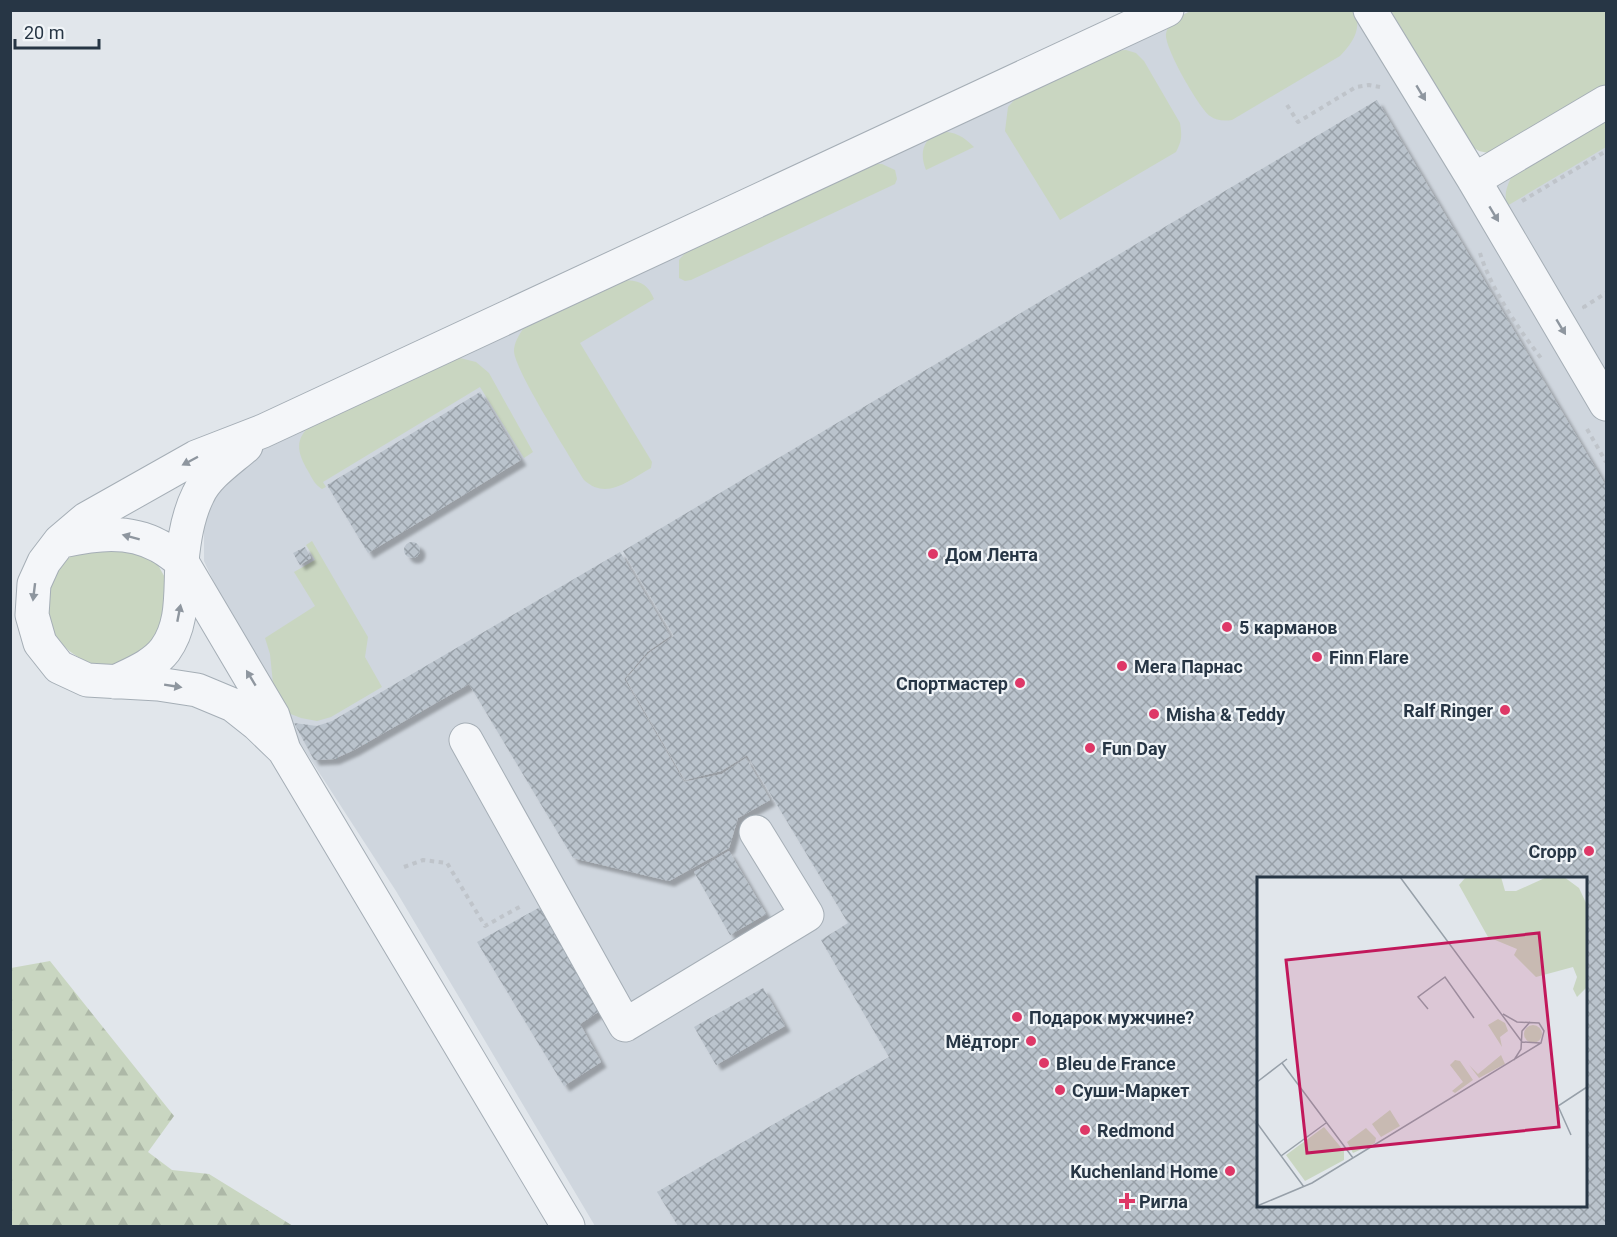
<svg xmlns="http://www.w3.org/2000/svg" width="1617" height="1237" font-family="Roboto,sans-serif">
<defs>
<pattern id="forest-firs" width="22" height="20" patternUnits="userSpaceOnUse" patternTransform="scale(1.5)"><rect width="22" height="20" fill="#c9d6c1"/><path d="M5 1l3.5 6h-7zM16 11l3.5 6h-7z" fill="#adb8a7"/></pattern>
<pattern id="building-cross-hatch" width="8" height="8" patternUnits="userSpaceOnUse" patternTransform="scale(1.5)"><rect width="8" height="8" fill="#bac3cc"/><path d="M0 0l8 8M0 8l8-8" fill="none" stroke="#979fa7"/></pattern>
<filter id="shadow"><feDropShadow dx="5.5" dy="5.5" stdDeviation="1.5" flood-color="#0004"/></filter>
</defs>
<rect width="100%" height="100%" fill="#e1e6eb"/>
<path fill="#cfd6de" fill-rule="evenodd" d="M1190,11H1382L1486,183L1606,112V1226H595L396,891L259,680L204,561V518L219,486L270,442ZM1258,878H1586V1206H1258Z"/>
<path fill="#c9d6c1" d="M1193,10L1354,11C1363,28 1352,44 1340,56L1232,120C1224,121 1217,121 1210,116C1199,108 1164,47 1166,34C1169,20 1181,16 1193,10Z
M1391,11H1606V86L1488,153L1479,151L1471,146Z
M1126,50L1136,53L1144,61L1180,123C1182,135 1182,141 1176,152L1060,220L1005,131L1008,107L1017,97L1112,51Z
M1606,121V147L1507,206C1504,195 1506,188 1511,178Z
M940,131C955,132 963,136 974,147L926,170C919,152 923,140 940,131Z
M872,164H882L895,170L897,179L895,184L691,280L685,281L679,278V260L687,251Z
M625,280C640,281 648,284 654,299L580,343L652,462L651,468C629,480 607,501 584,480C571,458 514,369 514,351C514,343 519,335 523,329Z
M460,358L476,362L489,373L533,452L524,458L480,387L323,482L326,487L322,489C315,485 312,478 308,471C297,452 294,439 312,424L448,360Z
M312,541L368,637L365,657L382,687L331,717L317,721L301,718L288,713L274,694L270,654L265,638L315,606L294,572L315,560L306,545Z
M83,548L142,551L158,565L168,583L159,642C149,649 137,661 125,665C117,668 106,667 98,665C58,655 34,615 53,576C60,563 71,556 83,548Z"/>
<path fill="url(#forest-firs)" d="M50,961L174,1116L148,1152L172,1170L209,1174L293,1226H11V968Z"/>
<path fill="url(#building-cross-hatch)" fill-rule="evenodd" filter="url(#shadow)" d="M1377,100L1606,486V1226H678L657,1192L889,1057L821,940L848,923L747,755L721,771L685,780L626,679L649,653L674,636L623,551ZM1258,878H1586V1206H1258Z
M480,392L521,460L368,553L327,485Z
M404 550a8 8 0 1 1 16 0a8 8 0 1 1-16 0Z
M305,547L311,558L300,565L293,553Z
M620,552L670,636L647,652L624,679L684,782L722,774L746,758L770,800L738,818L729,848L669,881L573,858L469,684L354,750L334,759L314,760L294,723L317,726L332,721Z
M729,851L766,914L730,935L694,872Z
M542,906L604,1008L580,1024L601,1062L564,1086L477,942Z
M763,988L785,1026L716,1065L694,1027Z"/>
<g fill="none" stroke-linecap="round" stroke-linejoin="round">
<defs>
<path id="minor" d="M1370,10L1474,180L1606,404
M1474,180L1606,102
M62,541C95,534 128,529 159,546C167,550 175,557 182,562L273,716L284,750L568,1226
M115,682C131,674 153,666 165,650C184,624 180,592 182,562C184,539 188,515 198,495C207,475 230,460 246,446
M466,740L625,1025L807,915L756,832
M284,750L257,724L233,705L197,690L158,684L87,680L59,667L40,643L32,615L34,584L44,562L60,541L86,519L196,457L263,431L1167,10"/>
</defs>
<use href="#minor" stroke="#a5aeb6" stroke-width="35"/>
<path stroke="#bfc4ca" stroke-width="4" stroke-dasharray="4.5 4.5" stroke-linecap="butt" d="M1287,105L1298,122L1356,87L1369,85L1380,87
M1522,201L1606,151
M1480,253C1490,287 1519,330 1541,358
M1585,308L1584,307L1606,293
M1587,429L1606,462
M404,867L423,860L447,863L485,926L523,905"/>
<use href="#minor" stroke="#f4f6f9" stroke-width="33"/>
</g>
<defs><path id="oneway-solid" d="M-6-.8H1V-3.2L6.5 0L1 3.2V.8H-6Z" transform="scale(1.5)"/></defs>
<g fill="#8e969f">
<use href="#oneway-solid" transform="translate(1421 93) rotate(59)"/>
<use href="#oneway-solid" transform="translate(1494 214) rotate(59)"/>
<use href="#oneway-solid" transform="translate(1561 327) rotate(59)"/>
<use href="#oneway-solid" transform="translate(190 461) rotate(152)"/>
<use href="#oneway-solid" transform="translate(131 537) rotate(-165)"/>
<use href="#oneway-solid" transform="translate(34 592) rotate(97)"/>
<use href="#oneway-solid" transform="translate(179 613) rotate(-79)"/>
<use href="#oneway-solid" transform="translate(251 678) rotate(-121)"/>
<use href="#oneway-solid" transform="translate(173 686) rotate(9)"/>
</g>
<g fill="#de3867" stroke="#f1f5f8" stroke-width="2">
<circle cx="933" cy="554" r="6"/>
<circle cx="1227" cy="627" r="6"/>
<circle cx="1317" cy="657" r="6"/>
<circle cx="1122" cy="666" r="6"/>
<circle cx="1020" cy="683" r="6"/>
<circle cx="1505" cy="710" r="6"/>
<circle cx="1154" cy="714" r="6"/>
<circle cx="1090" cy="748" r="6"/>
<circle cx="1589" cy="851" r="6"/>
<circle cx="1017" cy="1017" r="6"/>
<circle cx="1031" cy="1041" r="6"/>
<circle cx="1044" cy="1063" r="6"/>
<circle cx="1060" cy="1090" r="6"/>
<circle cx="1085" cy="1130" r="6"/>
<circle cx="1230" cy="1171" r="6"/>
<path d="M1124 1192h6v6h6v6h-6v6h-6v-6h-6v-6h6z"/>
</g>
<g text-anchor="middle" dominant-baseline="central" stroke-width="4.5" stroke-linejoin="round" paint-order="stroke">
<g font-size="18" font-weight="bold" fill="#273645" stroke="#f1f5f8" text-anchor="start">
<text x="945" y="554">Дом Лента</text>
<text x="1239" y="627">5 карманов</text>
<text x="1329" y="657">Finn Flare</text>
<text x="1134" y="666">Мега Парнас</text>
<text x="1008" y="683" text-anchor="end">Спортмастер</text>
<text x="1493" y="710" text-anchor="end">Ralf Ringer</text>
<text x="1166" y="714">Misha &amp; Teddy</text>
<text x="1102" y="748">Fun Day</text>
<text x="1577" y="851" text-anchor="end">Cropp</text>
<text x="1029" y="1017">Подарок мужчине?</text>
<text x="1019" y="1041" text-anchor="end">Мёдторг</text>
<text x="1056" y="1063">Bleu de France</text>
<text x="1072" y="1090">Суши-Маркет</text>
<text x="1097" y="1130">Redmond</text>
<text x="1218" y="1171" text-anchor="end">Kuchenland Home</text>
<text x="1139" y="1201">Ригла</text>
</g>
</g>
<g transform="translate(1257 877)">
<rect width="330" height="330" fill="#e1e6eb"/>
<path d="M241,142L248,146L251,154L243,160L245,170L231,148ZM267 157a9 9 0 1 1 18 0a9 9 0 1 1-18 0ZM244,178L248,187L222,201L212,188L221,197ZM198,183L203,184L216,203L198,216L195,214L206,205L193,188ZM133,233L143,249L124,260L115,247ZM67,250L87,274V283L48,304L29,278ZM109,251L119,261L118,266L96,276L90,265Z" fill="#c9d6c1"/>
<path d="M209,0H244L248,14H259L290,0H307L322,11L330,28V110L320,120L316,112L320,100L316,90L279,100L257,78L260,72L231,60L202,8Z" fill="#c9d6c1"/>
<path fill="none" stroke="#97a0a9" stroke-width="1.5" d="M143,0L265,165L283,166M171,132L161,120L188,100L217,141M257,183L264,172L265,154L273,145M25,186L96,281M0,205L30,182M0,246L47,310M314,258L301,229L330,210M24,279L69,246M0,329L55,306L284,166L287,154L282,146L260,145L246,137"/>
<path fill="#c2185b" fill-opacity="0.15" stroke="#c2185b" stroke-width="3" d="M282,56L302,250L50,276L29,83Z"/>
<rect width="330" height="330" fill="none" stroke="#273645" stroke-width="3"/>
</g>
<rect width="1617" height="1237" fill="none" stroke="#273645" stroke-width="24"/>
<path d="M15 39v9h84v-9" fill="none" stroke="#273645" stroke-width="3"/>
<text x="24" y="39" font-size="18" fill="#273645" stroke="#f1f5f8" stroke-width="4.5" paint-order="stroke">20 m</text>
</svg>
